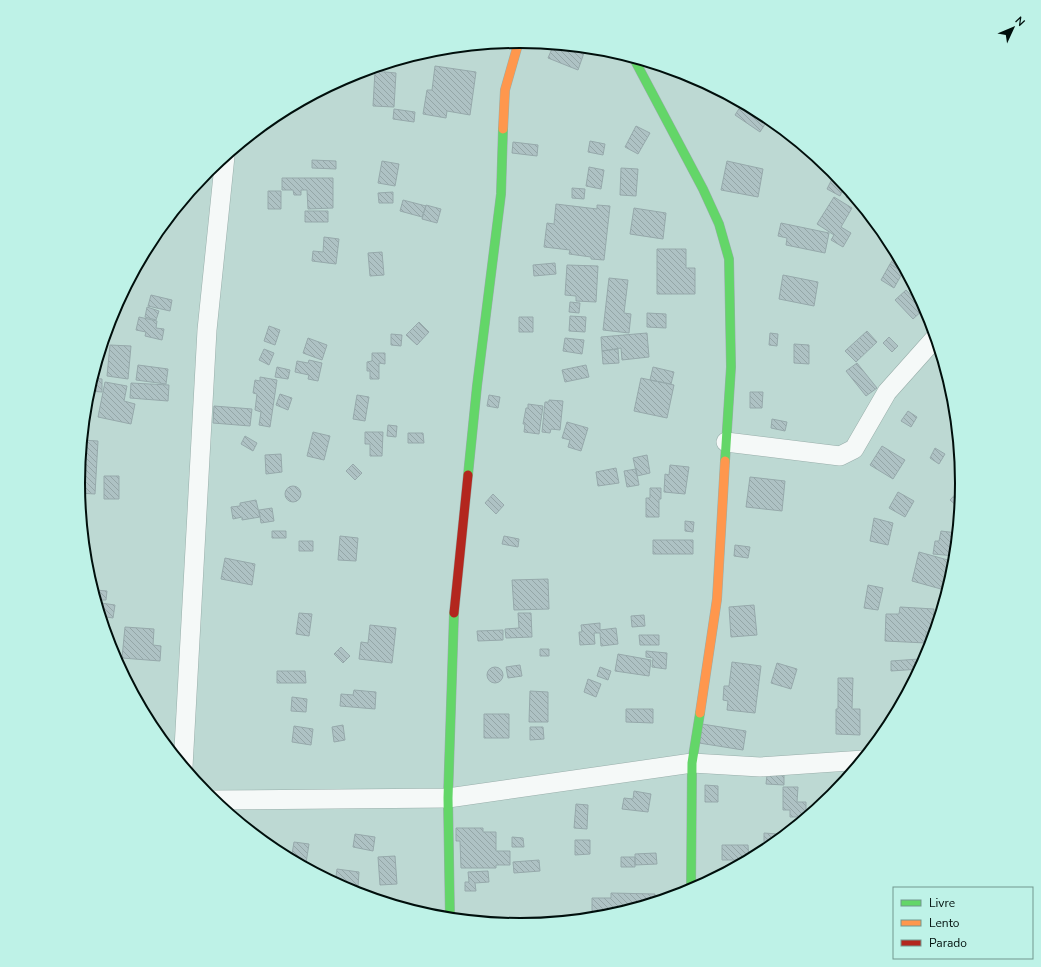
<svg xmlns="http://www.w3.org/2000/svg" width="1041" height="967" font-family="'Nunito Sans',sans-serif">
<defs>
<pattern id="building-back-hatch" width="6" height="6" patternUnits="userSpaceOnUse"><rect width="6" height="6" fill="#aec2c4"/><path d="M-1 5l2 2M0 0l6 6M5-1l2 2" fill="none" stroke="#94a6a7"/></pattern>
</defs>
<rect width="100%" height="100%" fill="#bdd9d3"/>
<path fill="url(#building-back-hatch)" stroke="#96a9ab" d="M554,44L577,47L585,50L578,70L548,58Z
M435,66L476,72L470,115L447,111L446,118L423,114L427,90H432Z
M375,71L396,73L394,107L373,106Z
M742,104L767,121L760,132L735,115Z
M394,109L415,112L414,122L393,119Z
M636,126L650,133L638,154L625,147Z
M590,141L605,144L603,155L588,152Z
M513,142L538,145L537,156L512,153Z
M312,160L336,161V169L312,168Z
M382,161L399,164L395,186L378,183Z
M727,161L763,169L758,197L721,190Z
M589,167L604,170L601,189L586,186Z
M621,168L638,169L636,196L620,195Z
M282,178H333V208L308,209L307,190H301V195H294L293,190H282Z
M832,179L845,185L840,196L827,189Z
M572,188L585,189L584,199L572,198Z
M849,190L860,204L846,197Z
M268,191H281V209H268Z
M393,192V203H379L378,193Z
M834,197L852,208L841,227L851,233L843,247L831,240L834,235L817,224Z
M403,200L426,206L422,217L400,211Z
M556,204L597,209V205L610,206L604,260L591,259V257L569,254L570,250L544,247L547,223L554,224Z
M426,205L441,209L437,223L422,219Z
M634,208L666,213L663,239L630,234Z
M305,211H328V222H305Z
M781,223L829,233L825,253L786,245L787,238L778,236Z
M324,237L339,239L336,264L312,261L313,251L323,252Z
M657,249H686V268H695V294H657Z
M382,252L384,275L370,276L368,253Z
M897,253L905,269L903,272L890,264Z
M555,263L556,274L534,276L533,265Z
M890,264L903,272L894,288L881,280Z
M567,265L598,266L596,302L576,301V296L565,295Z
M783,275L818,282L814,306L779,299Z
M609,278L628,280L624,313L631,314L629,333L603,330Z
M906,290L924,309L913,319L895,300Z
M123,293L116,317L111,316L112,314Z
M151,295L172,300L170,311L148,306Z
M570,302L580,303L579,313L569,312Z
M147,307L159,311L156,320L145,317Z
M647,313L666,314V328L647,327Z
M570,316L586,317L585,332L569,331Z
M139,317L157,321L156,328L164,329L162,340L145,336L146,332L136,330Z
M519,317H533V332H519Z
M419,322L429,332L417,345L406,335Z
M269,326L280,330L275,345L264,341Z
M867,331L877,342L856,362L845,351Z
M647,333L649,357L622,360L621,348L602,351L601,337Z
M770,333L778,334L777,346L769,345Z
M391,334L402,335L401,346L391,345Z
M889,337L898,346L892,352L883,343Z
M308,338L327,345L322,360L303,353Z
M565,338L584,340L582,354L563,351Z
M794,344L809,345V364L794,363Z
M110,345L131,346L128,379L107,376Z
M264,349L274,353L269,365L259,360Z
M618,349L619,363L603,364L602,351Z
M372,353H385V364L379,363V379H370V371H367V362L372,361Z
M309,360L322,363L318,381L308,379L309,375L295,372L297,361L308,363Z
M857,363L877,388L866,396L846,371Z
M138,365L168,369L166,384L136,380Z
M586,365L589,377L565,382L562,370Z
M277,367L290,370L288,379L275,377Z
M653,367L674,372L671,384L650,380Z
M260,377L277,380L270,427L259,425L261,412L255,410L257,394L253,393L255,380L260,381Z
M92,378L102,379V392L89,391Z
M641,378L674,385L667,418L634,411Z
M105,382L127,386L124,401L135,404L131,424L98,417Z
M131,383L169,385L168,401L130,398Z
M750,392H763L762,408H750Z
M280,394L292,398L288,410L276,405Z
M357,395L369,397L365,421L353,419Z
M489,395L500,397L498,408L487,406Z
M549,400L563,401L560,430L551,429L550,433L542,432L545,402H549Z
M528,404L543,406L539,434L524,432L525,424H523L526,408H528Z
M214,406L252,409L250,426L213,423Z
M908,411L917,417L911,427L901,421Z
M772,419L787,422L785,431L771,428Z
M567,422L588,428L581,451L568,447L570,440L562,438Z
M388,425L397,426L396,437L387,436Z
M313,432L330,436L324,460L307,456Z
M365,432H383L382,456H370V444H365Z
M408,433H423L424,443H408Z
M245,436L257,443L253,451L241,444Z
M82,440L98,441L95,494L79,493L78,483Z
M882,446L905,460L893,479L870,465Z
M935,448L945,454L939,464L930,458Z
M281,454L282,472L266,474L265,455Z
M647,455L650,473L637,476L633,458Z
M353,464L362,473L355,480L346,471Z
M670,465L689,467L685,494L664,492L665,474L669,475Z
M616,468L619,483L598,486L596,472Z
M636,469L639,485L627,487L624,471Z
M104,476H119V499H104Z
M750,477L785,481L782,511L746,507Z
M285 494a8 8 0 1 1 16 0a8 8 0 1 1-16 0Z
M962,487L961,503L958,507L950,500Z
M650,488H661V499H659V517H646V498H650Z
M898,492L914,501L905,517L889,508Z
M493,494L504,505L496,514L485,503Z
M256,500L260,517L242,520V517L233,519L231,507L240,506V503Z
M272,508L274,521L261,523L259,510Z
M874,518L893,523L888,545L870,541Z
M685,521L694,522L693,532L685,531Z
M272,531H286V538H272Z
M941,531L957,533L955,556L933,554L935,541H939Z
M340,536L358,538L356,561L338,560Z
M504,536L519,539L518,547L502,544Z
M653,540H693V554H653Z
M299,541H313V551H299Z
M735,545L750,547L748,558L734,556Z
M919,552L948,560L941,589L912,581Z
M225,558L255,564L252,585L221,579Z
M548,579L549,609L514,610L512,580Z
M868,585L883,588L878,610L864,608Z
M96,590L107,591L106,600H96Z
M101,603L115,605L113,618L100,616L99,613Z
M754,605L757,635L731,637L729,607Z
M900,607L934,609L933,633L926,632V643L885,641L886,614H899Z
M299,613L312,614L309,636L296,634Z
M518,613H531L532,637L506,638L505,629L519,628Z
M644,615L645,626L632,627L631,616Z
M600,623V630L616,628L618,644L601,646L600,633H594L595,644L580,645L579,632H582L581,625Z
M370,625L396,628L392,663L359,659L361,642L368,643Z
M125,627L154,629L153,645L161,646L160,661L122,658Z
M503,630V640L478,641L477,631Z
M639,635H659V645H640Z
M341,647L350,656L343,663L334,654Z
M540,649H549V656H540Z
M646,651L667,653L666,669L652,667L653,658L646,657Z
M618,654L651,660L649,676L615,671Z
M919,659L920,669L891,671V661Z
M732,662L761,666L755,713L727,710L728,701L723,700L724,686H729Z
M777,663L797,669L791,689L771,683Z
M520,665L522,676L508,678L506,667Z
M487 675a8 8 0 1 1 16 0a8 8 0 1 1-16 0Z
M600,667L611,671L608,680L597,676Z
M277,671H305L306,683H277Z
M838,678H853L852,709H860V735L836,734V709H838Z
M588,679L601,684L596,697L584,692Z
M354,690L376,692L375,709L340,706L341,694L353,695Z
M530,691L548,692V722H529Z
M292,697L307,699L306,712L291,711Z
M626,709H653V723L626,722Z
M484,714H509V738H484Z
M702,724L746,731L743,750L699,743Z
M343,725L345,740L334,742L332,727Z
M294,726L313,729L311,745L292,742Z
M530,727H543L544,739L530,740Z
M767,775H784V785L766,784Z
M705,785L718,786V802H705Z
M783,787H798L797,802H806V817H790V810H783Z
M634,791L651,794L648,812L622,809L624,798L633,799Z
M576,804L588,805L587,829L574,828Z
M456,828H483V832H496V851H510V865H496V868H461L460,841H456Z
M764,833L778,834V842L769,849H764Z
M355,834L375,837L373,851L353,847Z
M512,837L523,838L524,847H512Z
M575,840H590V854L575,855Z
M294,842L309,844L306,863L291,860Z
M722,845H748L749,860H722Z
M656,853L657,864L635,865V854Z
M395,856L397,884L380,885L378,857Z
M621,857H635V867H621Z
M539,860L540,871L514,873L513,862Z
M337,869L359,872L358,887L335,884Z
M488,871L489,882L475,883L476,891H465V882H469L468,872Z
M611,893L655,894V903L607,917H592V898H611Z"/>
<g fill="none" stroke-linecap="round" stroke-linejoin="round">
<defs>
<path id="street" d="M726,442L840,456L854,449L887,392L936,337
M183,767L207,330L225,156
M212,800L448,798L692,763L760,767L864,760"/>
<path id="fast" d="M633,57L703,189L719,224L729,259L731,367L725,461
M468,475L477,386L501,194L503,129
M691,891L692,763L700,713
M450,919L448,798L454,613"/>
<path id="slow" d="M503,129L505,90L519,41
M700,713L717,599L725,461"/>
<path id="jam" d="M454,613L468,475"/>
</defs>
<use href="#street" stroke="#98aeaa" stroke-width="20"/>
<use href="#fast" stroke="#98aeaa" stroke-width="10"/>
<use href="#slow" stroke="#98aeaa" stroke-width="10"/>
<use href="#jam" stroke="#98aeaa" stroke-width="10"/>
<use href="#street" stroke="#f5f9f8" stroke-width="19"/>
<use href="#fast" stroke="#63d668" stroke-width="9"/>
<use href="#slow" stroke="#ff974d" stroke-width="9"/>
<use href="#jam" stroke="#b3261e" stroke-width="9"/>
</g>
<path d="M0 0H1041V967H0ZM85 483a435 435 0 1 1 870 0a435 435 0 1 1-870 0Z" fill="#bef2e7" fill-rule="evenodd"/>
<path fill="none" stroke="#000f0c" stroke-width="2" d="M85 483a435 435 0 1 1 870 0a435 435 0 1 1-870 0Z"/>
<rect x="893" y="887" width="140" height="72" fill="#bef2e7" stroke="#72978f"/>
<rect x="901" y="900" width="20" height="6" fill="#63d668" stroke="#72978f"/>
<text x="929" y="907" font-size="12" fill="#000f0c">Livre</text>
<rect x="901" y="920" width="20" height="6" fill="#ff974d" stroke="#72978f"/>
<text x="929" y="927" font-size="12" fill="#000f0c">Lento</text>
<rect x="901" y="940" width="20" height="6" fill="#b3261e" stroke="#72978f"/>
<text x="929" y="947" font-size="12" fill="#000f0c">Parado</text>
<g transform="translate(1013 28) rotate(46)" stroke="#bef2e7" stroke-width="3" paint-order="stroke">
<path d="M0-3L7 15L0 10L-7 15Z" fill="#000f0c"/>
<text y="-6" font-size="11" font-weight="bold" text-anchor="middle" fill="#000f0c">N</text>
</g>
</svg>
